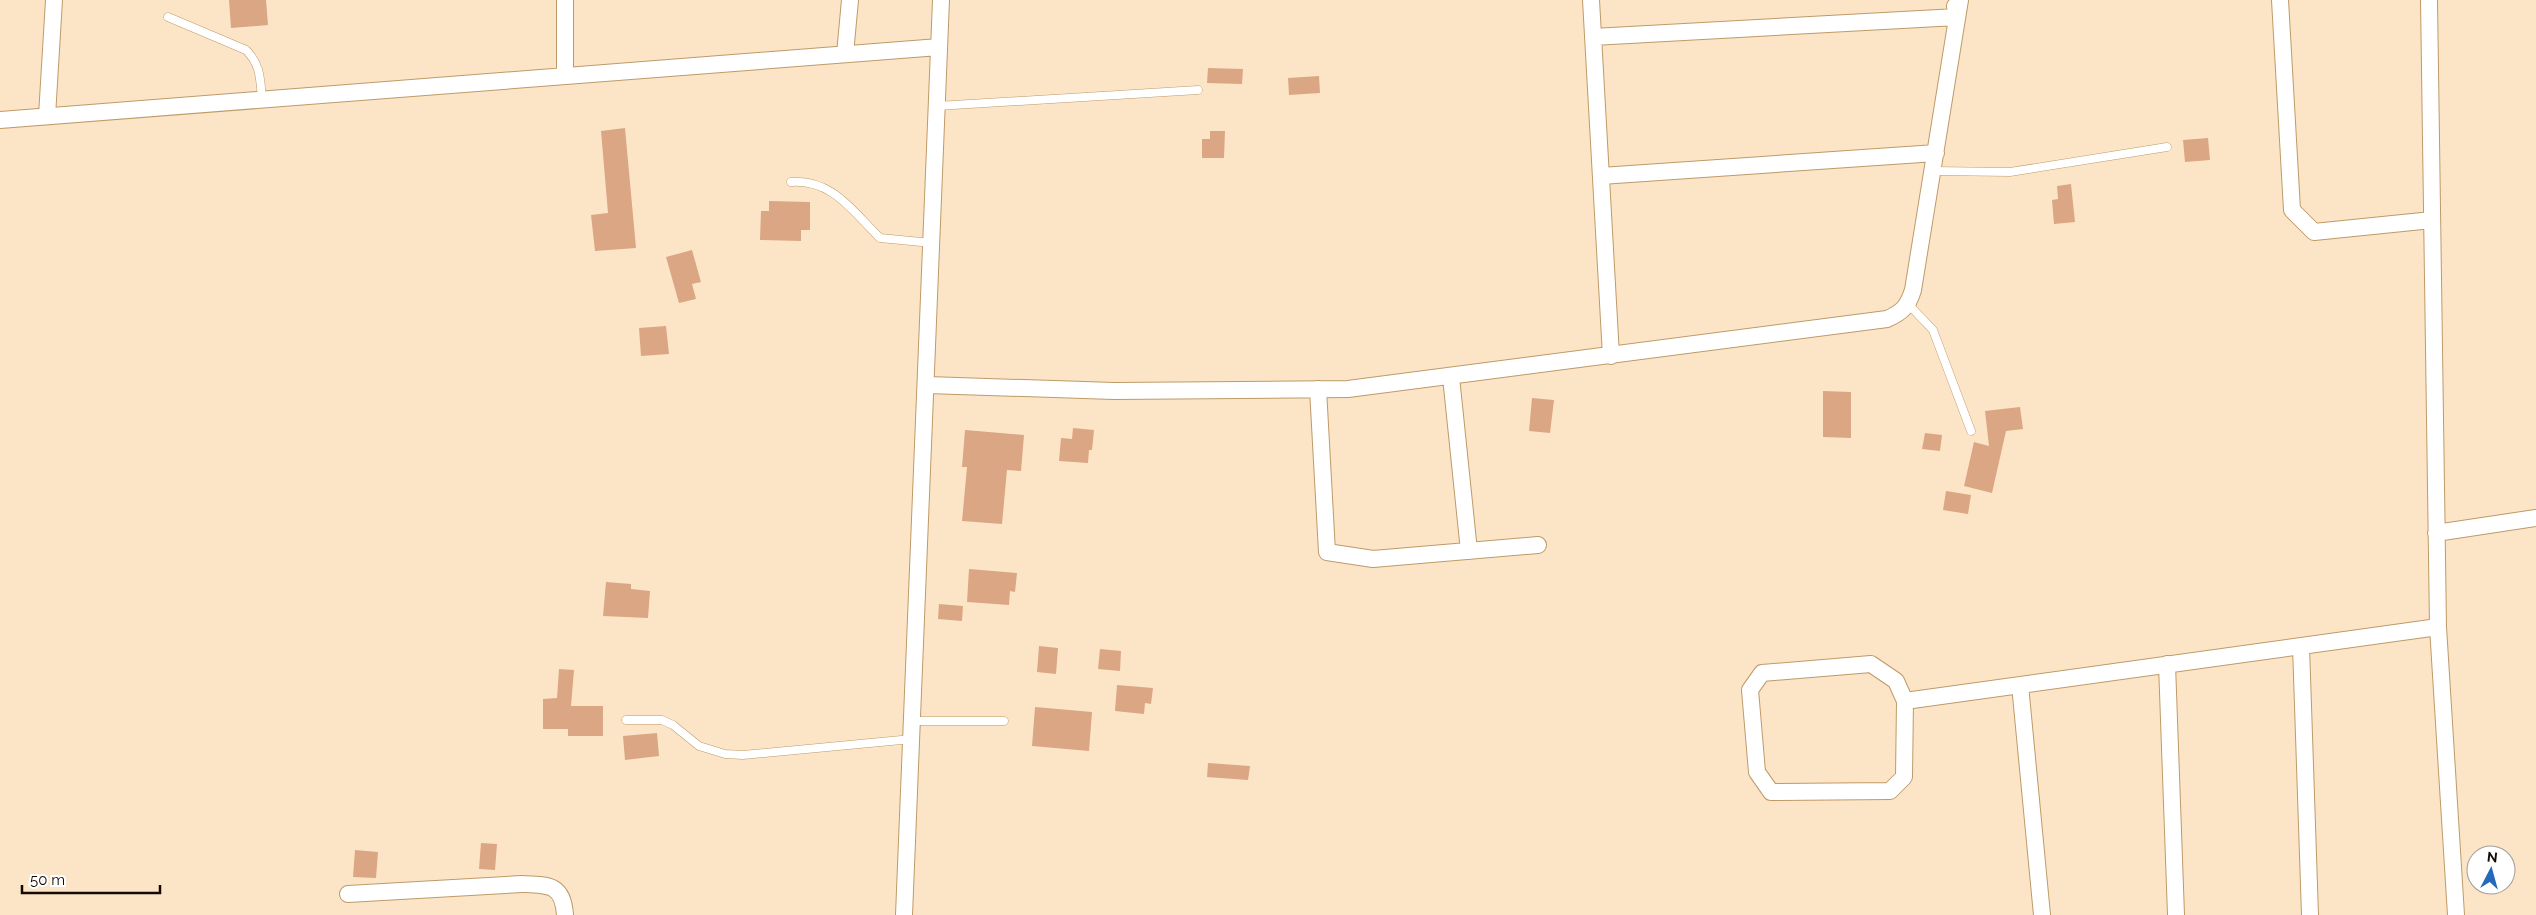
<svg xmlns="http://www.w3.org/2000/svg" width="2536" height="915" font-family="Raleway,sans-serif">
<rect width="100%" height="100%" fill="#fce5c7"/>
<path fill="#dba683" d="M229,0H266L268,25L231,28Z
M1208,68L1243,69L1242,84L1207,83Z
M1319,76L1320,93L1289,95L1288,78Z
M625,128L636,248L595,251L591,215L608,213L601,131Z
M1210,131H1225L1224,158H1202V139H1210Z
M2208,138L2210,160L2185,162L2183,140Z
M2071,184L2075,222L2054,224L2052,200L2058,199L2057,186Z
M769,201L810,202V230H801V241L760,240L761,211H769Z
M692,250L701,282L692,284L696,299L679,303L666,257Z
M666,326L669,354L641,356L639,328Z
M1823,391L1851,392V438L1823,437Z
M1532,398L1554,400L1550,433L1529,431Z
M2020,407L2023,429L2006,431L1992,493L1964,486L1974,442L1989,446L1985,411Z
M1073,428L1094,430L1092,450H1089L1088,463L1059,461L1061,438L1072,439Z
M965,430L1024,435L1021,471L1007,470L1002,524L962,521L967,467H962Z
M1925,433L1942,435L1940,451L1922,449Z
M1946,491L1971,495L1968,514L1943,510Z
M969,569L1017,573L1015,592L1010,591L1009,605L967,602Z
M606,582L631,584V589L650,591L648,618L603,616Z
M939,604L963,606L962,621L938,619Z
M1039,646L1058,648L1056,674L1037,672Z
M1100,649L1121,651L1120,671L1098,669Z
M559,669L574,670L571,706H603V736H568V729H543V699L557,698Z
M1117,685L1153,688L1151,704L1145,703L1144,714L1115,711Z
M1035,707L1092,712L1089,751L1032,746Z
M657,733L659,756L625,760L623,736Z
M1208,763L1250,766L1248,780L1207,777Z
M481,843L497,844L495,870L479,869Z
M355,850L378,852L376,878L353,877Z"/>
<g fill="none" stroke-linecap="round" stroke-linejoin="round">
<defs>
<path id="lane" d="M168,17L246,50C261,65 260,79 262,99
M937,106L1198,90
M1933,171L2010,172L2167,147
M791,182C833,179 853,212 880,238L932,243
M1909,305L1933,330L1971,431
M626,720H662L673,725L699,746L725,754L743,755L912,739
M912,721H1004"/>
<path id="street" d="M1591,0L1611,356
M2280,0L2292,210L2314,232L2432,220
M1593,37L1957,17L1955,6
M845,54L850,0
M565,75V0
M47,116L54,0
M0,120L939,47
M1601,176L1936,153
M1451,377L1469,551
M927,385L1114,391L1348,389L1887,319C1903,312 1908,306 1913,290L1960,0
M1318,389L1327,552L1373,559L1538,545
M2436,533L2536,518
M2438,627L2456,915
M2301,646L2310,915
M1871,664L1896,681L1905,701L1904,777L1890,791L1771,792L1757,772L1750,690L1762,673Z
M2167,664L2176,915
M2020,685L2042,915
M1905,701L2438,627L2429,0
M348,894L522,884C549,885 563,884 565,915
M904,915L941,0"/>
</defs>
<use href="#lane" stroke="#be9a68" stroke-width="9"/>
<use href="#street" stroke="#be9a68" stroke-width="18"/>
<use href="#lane" stroke="#fff" stroke-width="8"/>
<use href="#street" stroke="#fff" stroke-width="16"/>
</g>
<g transform="translate(2491 870) rotate(6)"><circle r="24" fill="#ffffff" stroke="#a29d99"/>
<path d="M0-4L9 19L0 12L-9 19Z" fill="#2469ba"/>
<text y="-8" font-size="14" font-weight="bold" text-anchor="middle" fill="#160900">N</text>
</g>
<path d="M22 885v8h138v-8" fill="none" stroke="#160900" stroke-width="2.5"/>
<text x="30" y="885" font-size="15" fill="#160900" stroke="#ffffff" stroke-width="4" paint-order="stroke">50 m</text>
</svg>
